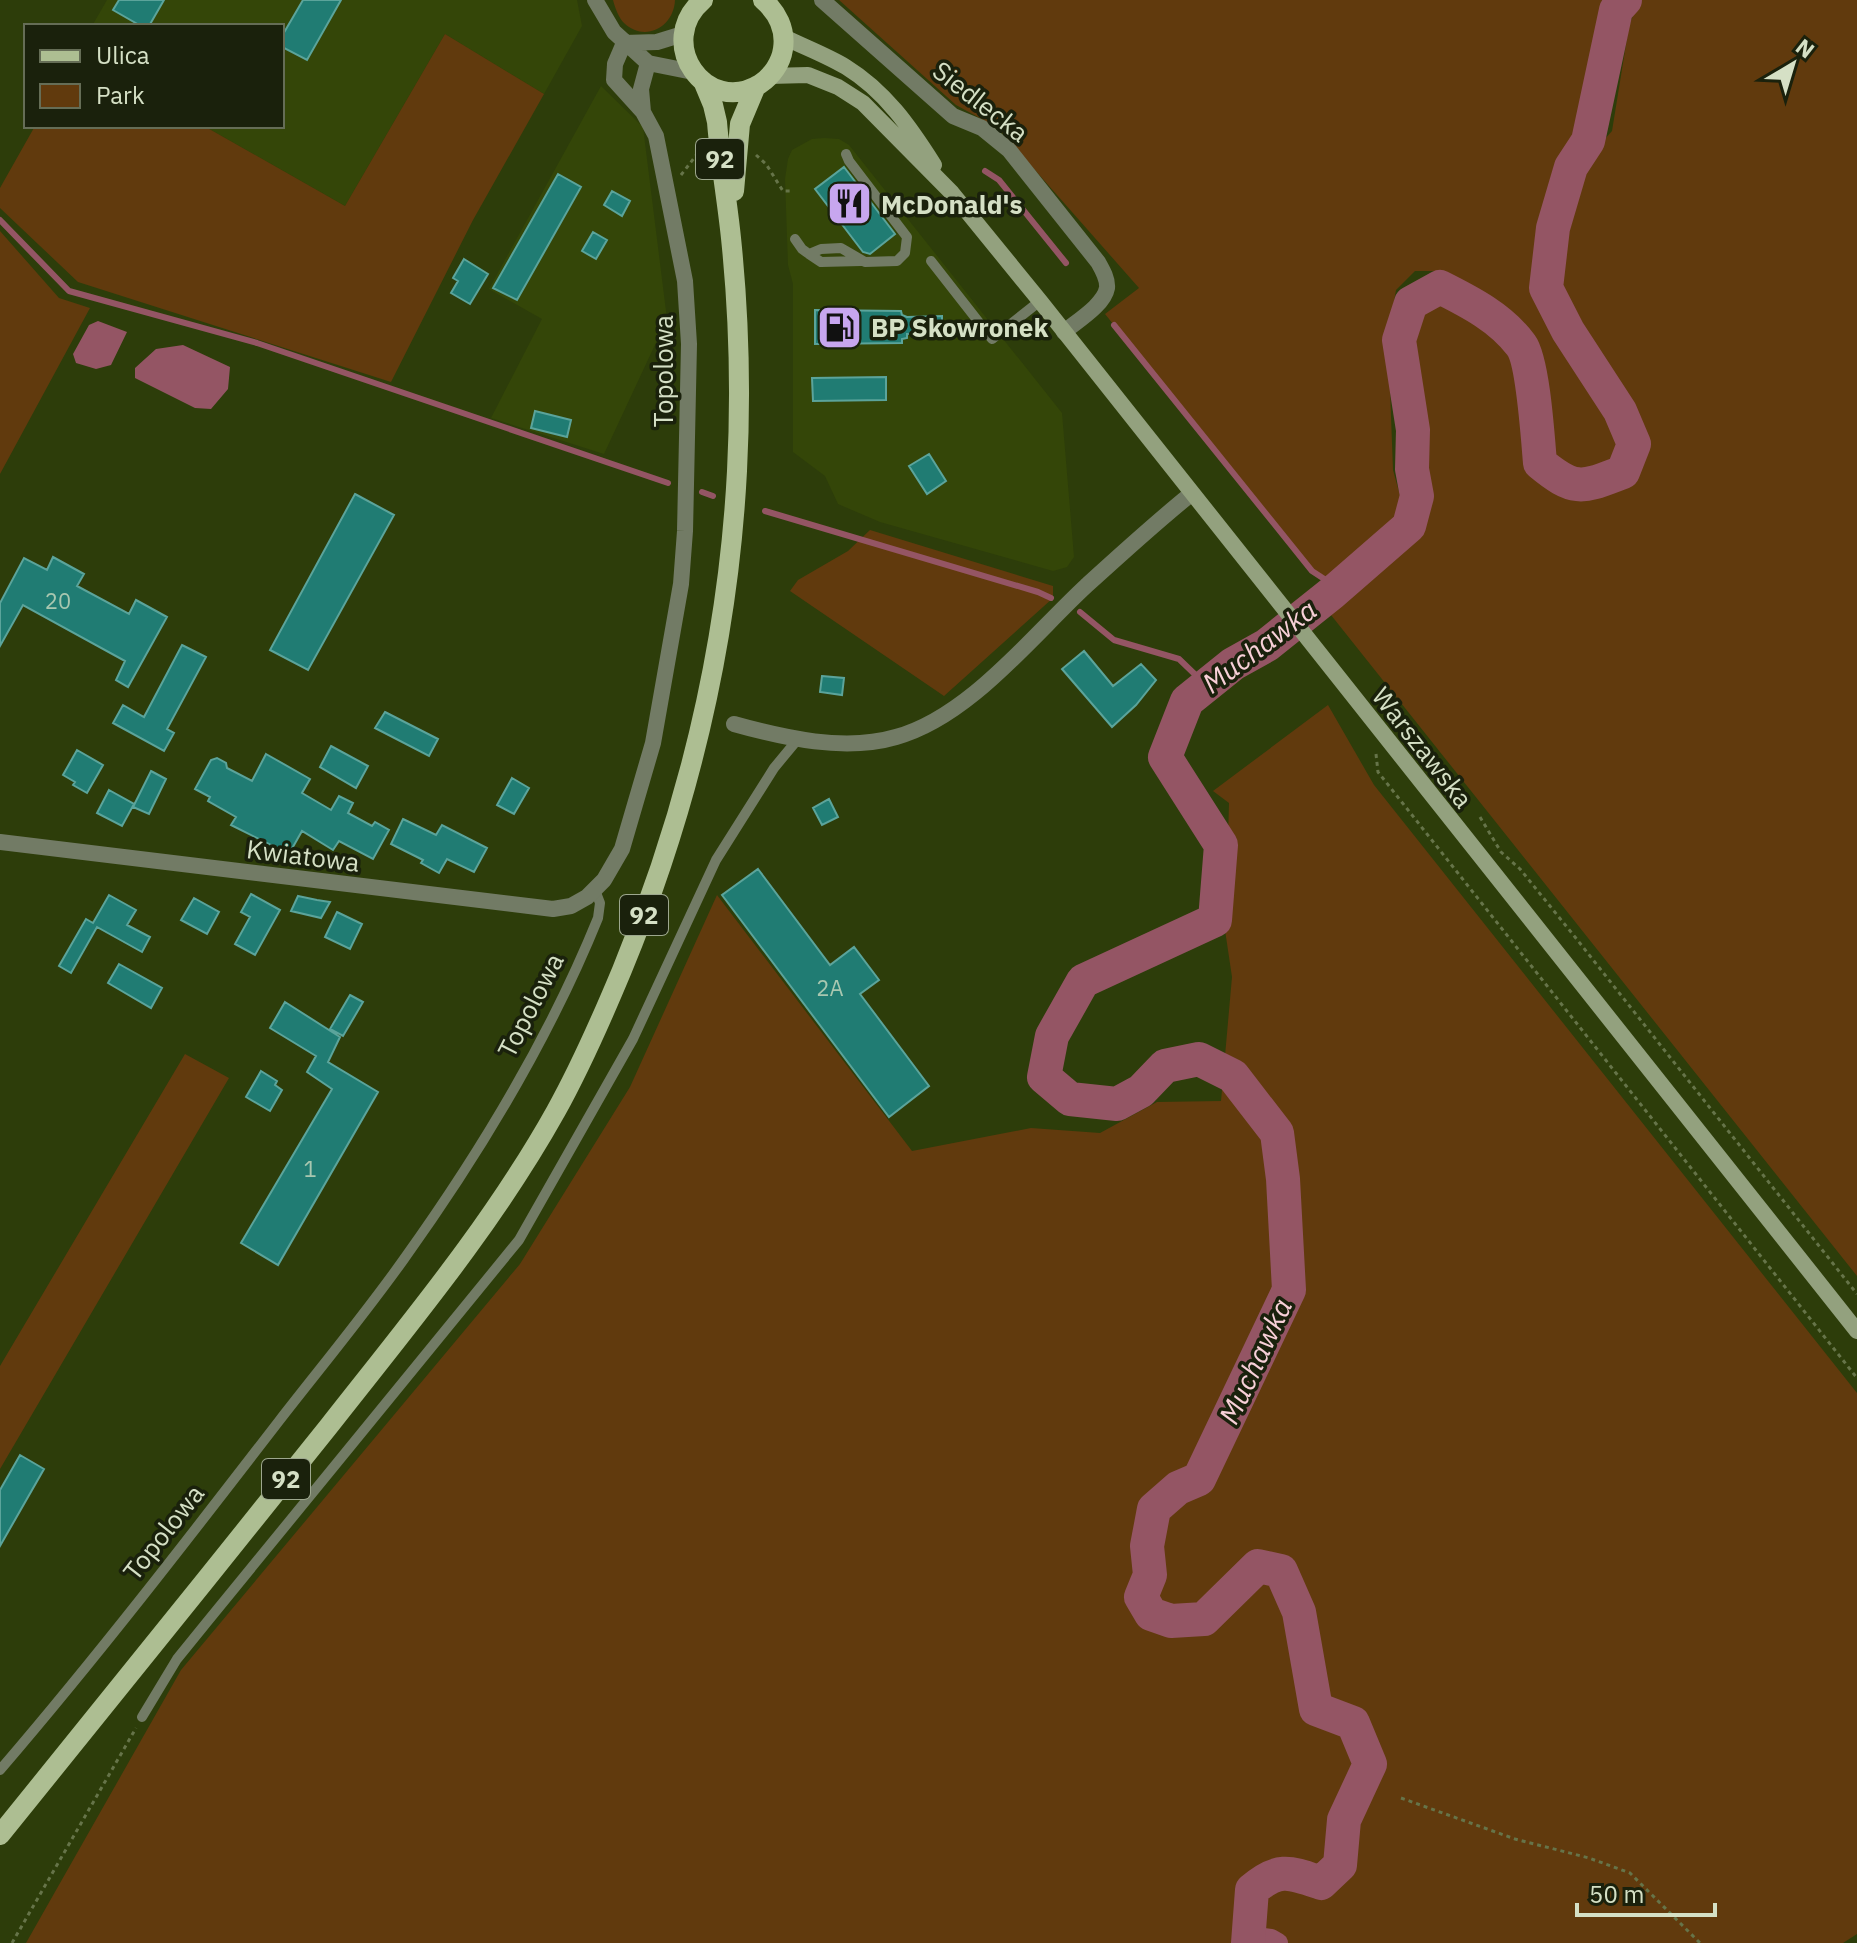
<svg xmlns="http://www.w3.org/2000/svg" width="1857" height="1943" font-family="'IBM Plex Sans',sans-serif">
<rect width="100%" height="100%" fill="#2d3d0a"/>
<path fill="#344608" d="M107,0H577L582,26L544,94L445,34L345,206L204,126H282V26H92Z
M601,86L643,127L667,319L604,454L491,418L542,319L489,289Z
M824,138L839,139L849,145L1062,413L1074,557L1067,567L1053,571L880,522L838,504L825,476L793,452V284L788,265L785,179L788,159L792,150L812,139Z"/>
<path fill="#613a0d" d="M613,0H675C674,27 645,43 624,23C619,18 615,8 613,0Z
M839,0H1608L1580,144L1565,164L1534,274L1542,300L1560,334L1617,416L1624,450L1618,464L1599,474L1580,480L1558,470L1545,455L1544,413L1537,358L1510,320L1485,299L1445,271H1415L1396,290L1388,335L1393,470L1401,499L1395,525L1332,584L1312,571L1105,314L1139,288L998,128L956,105Z
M1639,0H1857V1276L1327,610L1417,528L1424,504V454L1410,334L1437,297L1467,307L1508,342L1526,408L1532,461L1553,487L1590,497L1629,476L1637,440L1633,422L1564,312L1553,288L1577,170L1612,131L1629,26Z
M445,34L544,94L473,220L391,382L78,282L0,208V188L35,126H204L345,206Z
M0,231L59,298L90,308L0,474Z
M870,530L1053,586V598L944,696L790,591L798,580L848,551Z
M1328,705L1374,785L1857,1393V1934L1843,1943H26L181,1670L520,1264L630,1087L717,895L912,1151L1031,1128L1100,1133L1157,1102L1221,1101L1232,977L1218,883L1228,839L1229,803L1213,791Z
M185,1054L229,1078L0,1469V1366Z"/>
<path fill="#945564" d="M98,321L127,332L111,365L96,369L76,363L73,354L89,325Z
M183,345L230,367L228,389L211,409L195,408L135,378V368L156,349Z"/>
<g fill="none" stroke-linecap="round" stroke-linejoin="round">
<path stroke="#945564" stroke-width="6" d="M985,171L999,180L1066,263
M0,220L69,291L257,343L668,483
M1114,325L1312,571L1338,588
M702,492L713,496
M765,511L1038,592L1051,598
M1080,612L1114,640L1179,659L1206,685"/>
<path stroke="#945564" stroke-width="20" d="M1249,1936L1271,1939L1278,1943"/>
<path stroke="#945564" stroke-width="34" d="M1248,1943L1252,1890C1279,1867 1289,1872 1321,1883L1340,1865L1344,1820L1370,1764L1353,1723L1316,1709L1299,1612L1281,1571L1258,1566L1204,1619L1171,1621L1151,1614L1141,1597L1150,1575L1147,1546L1154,1509L1178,1488L1199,1479L1289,1290L1283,1179L1277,1133L1233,1076L1199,1059L1165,1066L1141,1091L1117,1104L1070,1099L1044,1077L1052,1036L1083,981L1215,920L1221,845L1165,757L1187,701L1233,664L1267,645L1332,593L1409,526L1417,496L1412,469L1413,430L1399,340L1411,303L1440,287C1470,302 1501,318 1521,345C1533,361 1538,440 1540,463C1576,493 1583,487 1623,472L1634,444L1620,411L1568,331L1546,288L1553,228L1571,167L1588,141L1616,10L1625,0"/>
</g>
<path fill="#207c73" stroke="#5ba49b" stroke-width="2" d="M119,0H164L149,26H141L113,10Z
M303,0H341L307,60L282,47V36Z
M844,167L895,234L870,254L863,252L815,189Z
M558,174L581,187L517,300L493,288Z
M612,191L630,201L622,216L604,205Z
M593,232L607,240L596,259L582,251Z
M464,259L488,274L470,304L451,293L458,281L453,278Z
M815,310L901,311L902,315L907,317L942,316V333L907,334V338L902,339V343L815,344Z
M886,377V400L813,401L812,378Z
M535,411L571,420L567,437L531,428Z
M929,454L946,481L927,494L909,466Z
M355,494L394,515L308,670L270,650Z
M53,557L84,574L77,586L129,614L136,600L167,617L128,687L116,680L125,661L23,605L0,646V603L24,558L47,570Z
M182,645L206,657L167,729L174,733L164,751L113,723L123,705L144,717Z
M1084,651L1113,686L1141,664L1156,680L1136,705L1112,727L1062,669Z
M822,676L844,678L842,695L820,692Z
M385,712L438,739L429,756L375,728Z
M331,746L368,766L356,788L320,767Z
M77,750L103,765L87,793L73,785L75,782L63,775Z
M266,754L310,779L302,793L331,810L339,796L353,803L348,813L372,826L375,822L389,830L373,859L339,841L333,850L302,831L289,854L231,825L236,817L208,801L210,797L195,789L211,760L217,758L226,763L227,768L252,781Z
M151,771L166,779L149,814L133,807Z
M512,778L529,788L514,814L497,805Z
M109,790L134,804L122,826L97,813Z
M829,799L838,817L822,825L813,808Z
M403,819L436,835L442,825L487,848L474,872L447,859L439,873L421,863L423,860L391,844Z
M758,869L830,965L854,947L879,980L860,994L929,1086L889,1117L722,895Z
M251,894L280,910L255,955L235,944L250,917L241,912Z
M109,895L136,910L127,925L150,937L142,952L97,927L71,973L59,966L86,919L93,923Z
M298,896L317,900L330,902L321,918L291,911Z
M194,898L219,912L207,934L181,920Z
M337,912L362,924L350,949L325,937Z
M119,964L162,988L151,1008L108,983Z
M350,995L363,1002L343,1036L330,1029Z
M285,1002L340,1037L328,1062L378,1092L278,1265L241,1243L332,1089L307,1072L316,1056L270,1028Z
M261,1071L277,1081L275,1085L282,1090L270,1111L246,1097Z
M20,1455L44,1469L0,1546V1490Z"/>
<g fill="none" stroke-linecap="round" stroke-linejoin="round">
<path stroke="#667449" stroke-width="3" stroke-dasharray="4 4" stroke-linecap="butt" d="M756,155L766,164L783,191H793
M681,175L701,149
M1376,754L1378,772L1857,1378
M1480,817L1501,852L1520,869L1575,937L1857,1294
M1401,1798L1515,1839L1589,1858L1630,1873L1700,1943
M12,1943L136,1728"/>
<path stroke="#727b65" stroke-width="10" d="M795,239L802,249L809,254L821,249L841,248L865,262L897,261L905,253L907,237L849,161L846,154
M809,254L821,262L861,261
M931,261L992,339L1040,301
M142,1717L177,1659L207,1622L519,1240L633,1039L716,860L774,768L798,739
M0,1770C97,1657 188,1539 279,1421C321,1367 365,1314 404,1259C480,1153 549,1039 598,918L600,903L595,890"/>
<path stroke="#727b65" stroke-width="16" d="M595,0L614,32L648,63L693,72
M822,0L953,116L982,128L1009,150L1098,262C1102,269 1108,279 1107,288C1104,305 1077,321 1064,332
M624,43L657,42L683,34
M643,112L641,89L648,63
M734,724C784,738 845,752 896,737C969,717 1032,636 1086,586C1120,555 1155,523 1191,494
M0,842L553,909L571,906L587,897L604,880L622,849L653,743L681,584L685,531L689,344L685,281L656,136L643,112L614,80L615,64L624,43"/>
<path stroke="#93a17e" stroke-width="16" d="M784,37C804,47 826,55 846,67C885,91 910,127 934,165
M769,76L808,75L838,87L863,103L952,193L1040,301L1857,1331"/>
<path stroke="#adbe92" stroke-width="20" d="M703,0C654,42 706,117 760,84C772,76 781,63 783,49C786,29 777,12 763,0
M734,191L740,124L756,86
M0,1835C110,1698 220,1563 329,1426C409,1324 493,1224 556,1111C581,1066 602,1018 622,970C688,810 728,644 737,471C741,394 739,315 731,238C727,199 720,161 717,122L713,105L703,81"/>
</g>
<defs>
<symbol id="restaurant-square" viewBox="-11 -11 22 22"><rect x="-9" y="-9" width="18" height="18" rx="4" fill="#c7a6ef" stroke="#1a210c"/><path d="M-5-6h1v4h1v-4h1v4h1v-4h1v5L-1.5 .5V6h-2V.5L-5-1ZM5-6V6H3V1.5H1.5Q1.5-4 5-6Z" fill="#111"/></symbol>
<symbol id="fuel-square" viewBox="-11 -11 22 22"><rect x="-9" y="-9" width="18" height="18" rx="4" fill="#c7a6ef" stroke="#1a210c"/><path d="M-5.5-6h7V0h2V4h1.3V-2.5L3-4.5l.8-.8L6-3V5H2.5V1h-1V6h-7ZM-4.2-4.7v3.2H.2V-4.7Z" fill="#111"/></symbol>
</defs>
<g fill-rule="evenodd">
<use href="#restaurant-square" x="824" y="178" width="51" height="51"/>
<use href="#fuel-square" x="814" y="302" width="51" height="51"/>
</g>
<g text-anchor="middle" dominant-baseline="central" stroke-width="7" stroke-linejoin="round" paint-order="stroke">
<g font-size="22" fill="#a8c7b0">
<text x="58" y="600">20</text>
<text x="830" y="987">2A</text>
<text x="310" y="1168">1</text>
</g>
<g fill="#1a210c" stroke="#9da78e" stroke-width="2">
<rect x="696" y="139" width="48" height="40" rx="6"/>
<rect x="620" y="895" width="48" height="40" rx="6"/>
<rect x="262" y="1459" width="48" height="40" rx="6"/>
</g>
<g font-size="24" font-weight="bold" fill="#d5e0c5">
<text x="720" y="159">92</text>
<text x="644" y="915">92</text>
<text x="286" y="1479">92</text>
</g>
<g font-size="26" fill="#d5e0c5" stroke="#1a210c">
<text transform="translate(981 101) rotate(38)">Siedlecka</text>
<text transform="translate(663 371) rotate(-90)">Topolowa</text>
<text transform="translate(1423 747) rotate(52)">Warszawska</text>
<text transform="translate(303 855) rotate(7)">Kwiatowa</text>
<text transform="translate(530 1005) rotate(-63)">Topolowa</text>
<text transform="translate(163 1532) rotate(-52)">Topolowa</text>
</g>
<g font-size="26" font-weight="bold" fill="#d5e0c5" stroke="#1a210c" text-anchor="start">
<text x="881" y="204">McDonald's</text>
<text x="871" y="327">BP Skowronek</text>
</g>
<g font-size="28" font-style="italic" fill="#f8d0d8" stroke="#1a210c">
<text transform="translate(1259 646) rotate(-37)">Muchawka</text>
<text transform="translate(1255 1361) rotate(-65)">Muchawka</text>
</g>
</g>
<rect x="24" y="24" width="260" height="104" fill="#1a210c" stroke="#656d56" stroke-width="2"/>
<rect x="40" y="50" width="40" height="12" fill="#adbe92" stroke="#656d56" stroke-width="2"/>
<text x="96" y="64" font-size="24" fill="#d5e0c5">Ulica</text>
<rect x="40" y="84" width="40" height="24" fill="#613a0d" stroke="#656d56" stroke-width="2"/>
<text x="96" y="104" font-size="24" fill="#d5e0c5">Park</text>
<g transform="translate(1793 64) rotate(38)" stroke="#1a210c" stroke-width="6" paint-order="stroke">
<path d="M0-6L14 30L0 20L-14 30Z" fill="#d5e0c5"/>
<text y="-12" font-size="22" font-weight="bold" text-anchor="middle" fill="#d5e0c5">N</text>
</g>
<path d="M1577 1903v12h138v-12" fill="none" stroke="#d5e0c5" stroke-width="4"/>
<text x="1589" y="1903" font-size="24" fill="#d5e0c5" stroke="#1a210c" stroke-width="6" paint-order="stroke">50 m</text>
</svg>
